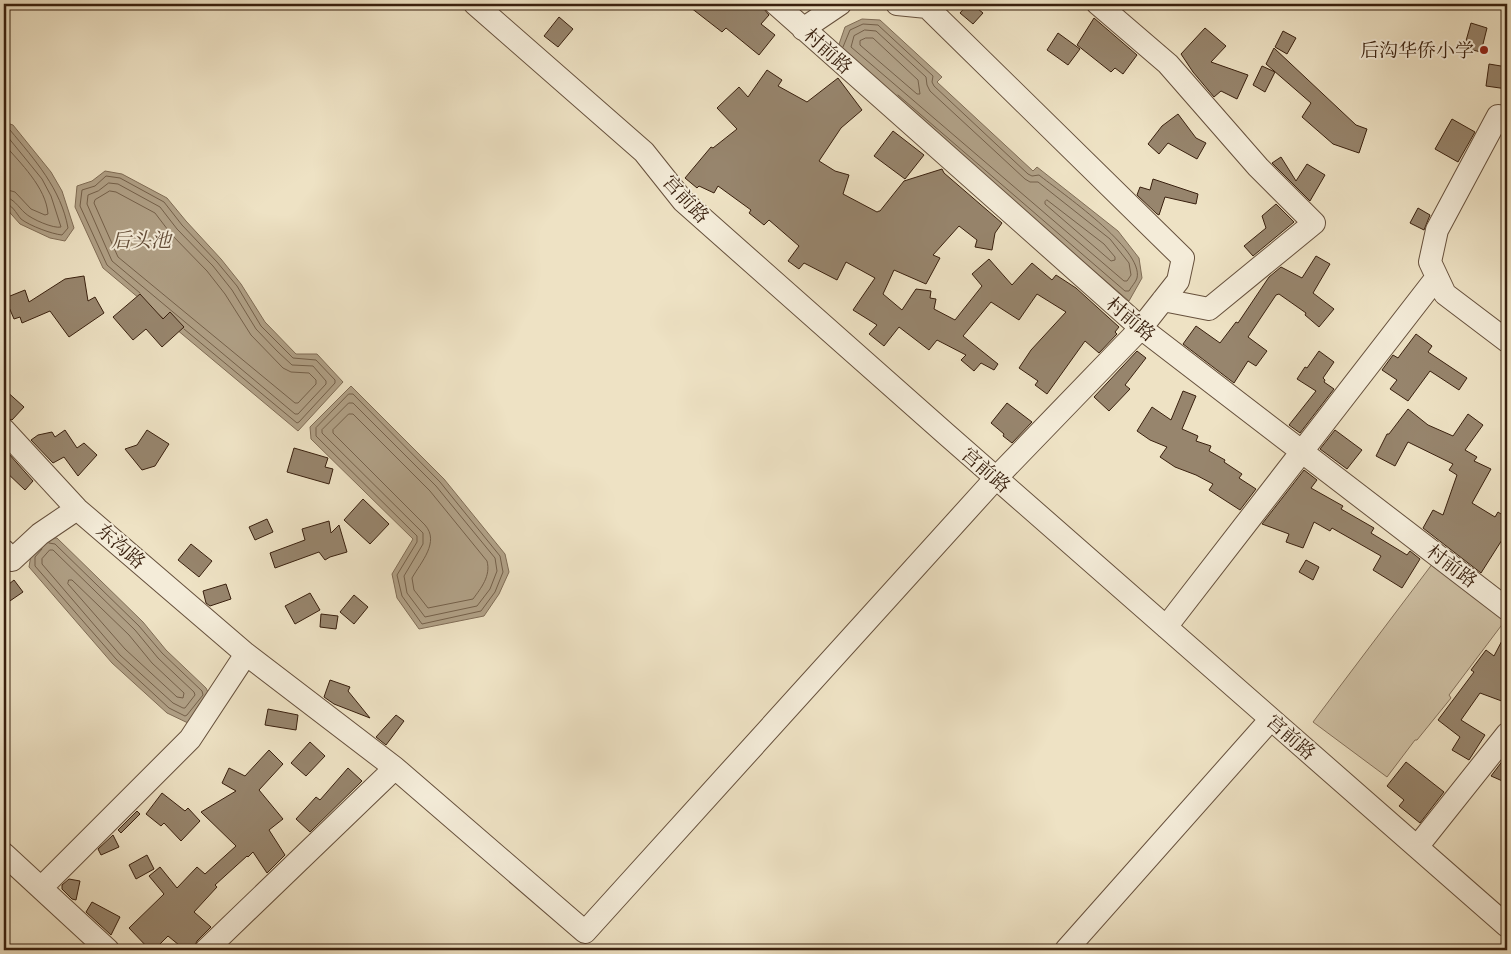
<svg xmlns="http://www.w3.org/2000/svg" width="1511" height="954" font-family="'EB Garamond','Noto Serif SC',serif">
<rect width="100%" height="100%" fill="#eee2c4"/>
<filter id="stains"><feTurbulence type="fractalNoise" baseFrequency=".004" numOctaves="4"/><feColorMatrix values="0 0 0 0 .2 0 0 0 0 .09 0 0 0 0 .02 0 0 0 .5 -.17"/></filter>
<radialGradient id="worn" r=".72"><stop offset=".6" stop-color="#630" stop-opacity="0"/><stop offset="1" stop-color="#630" stop-opacity=".3"/></radialGradient>
<path fill="#cfc1a5" stroke="#84705a" d="M1433,563L1507,618L1449,695L1451,698L1417,740H1415L1387,777L1313,722Z"/>
<path fill="#b0a086" stroke="#806d56" d="M862,19L880,20L942,77L937,82L1033,171L1037,167L1118,231L1139,258L1142,278L1129,301L837,50L845,27Z
M4,122L13,125L51,172L62,191L74,228L65,241L50,238L20,224L4,206Z
M105,171L122,174L167,198L186,221L221,259L241,284L265,322L296,354H317L343,382L298,431L103,268L75,207L77,186L92,181Z
M351,386L444,479L505,554L509,572L499,594L484,616L419,629L397,598L392,574L413,539L311,439L310,427Z
M46,538H57L143,622L166,650L206,688L209,694L188,723L167,713L112,663L29,567L31,555Z"/>
<g fill="none" stroke-linecap="round" stroke-linejoin="round">
<path stroke="#74604a" stroke-width="1" d="M865,30L876,31L926,77L927,85L930,91L1025,179L1030,182H1038L1110,239L1129,263L1131,275L1127,281H1124L851,47L854,36Z
M866,38H873L918,80L920,94H917L860,45V41Z
M843,47L850,30L863,24L878,25L933,76L932,82L934,86L1028,174L1032,176L1039,175C1060,192 1144,249 1137,278C1136,282 1131,287 1129,291H1125L898,95
M4,128L10,130C35,160 61,189 68,228L62,235C52,234 30,226 21,219C16,213 12,204 4,203
M4,134L7,136L42,179L51,196L61,227C54,229 31,219 25,213C18,207 14,198 4,197
M4,144C20,163 46,187 48,214L45,215L31,209L15,192L4,189
M109,183L118,184L160,207L177,229L213,266L232,290L256,329L277,351L292,365L313,366L326,381V384L298,414H295L112,261L87,204L88,195L98,191Z
M110,191L116,192L155,213L171,234L207,271L225,294L251,335L283,368L291,372L309,373L316,380V384L298,403H295L118,257L94,203L95,200Z
M1047,200L1104,244L1115,257V260L1111,261L1045,204V202Z
M140,293L107,265L80,206L82,190L95,186L106,176L120,178L164,202L182,225L217,262L237,286L261,326L293,358L316,360L335,380V383L299,422L297,423L184,329
M349,394H353L440,482L500,556L503,572L495,592L481,611L422,624L402,596L397,575L417,542V536L316,436V428Z
M349,403H353L436,486L495,558L497,571L490,589L477,606L425,617L407,593L404,576L423,544V533L322,433V430Z
M349,414H353L430,491L487,561C491,576 481,588 473,599L428,608L414,590L412,578C421,562 440,542 425,525L333,433V430Z
M42,549L35,557V566L116,659L169,708L185,716L187,715L203,695L202,691L162,653L139,626L55,544L49,543
M50,550H53L135,630L158,658L194,692L195,695L185,708H183L173,703L120,655L42,564V559Z
M69,580H72L129,635L152,663L184,693L183,698L177,697L125,649L68,584Z"/>
</g>
<path fill="#97856d" stroke="#39200e" d="M686,4H763L764,9L769,15L761,24L775,35L759,55L726,28L722,32Z
M968,4H972L983,13L973,24L960,13Z
M559,17L573,29L558,47L544,36Z
M1094,18L1137,55L1123,74L1115,68L1111,72L1077,45Z
M1471,23L1487,28L1481,52L1464,48Z
M1205,28L1226,46L1211,62L1248,75L1237,99L1221,91L1214,97L1193,72L1181,54Z
M1283,31L1296,38L1287,54L1275,47Z
M1058,33L1080,49L1068,65L1047,50Z
M1274,48L1356,125L1367,129L1359,153L1333,144L1302,117L1311,103L1266,64Z
M1489,64L1507,67V89L1486,86Z
M1262,66L1275,72L1265,92L1253,85Z
M767,70L782,80L778,86L807,102L838,78L862,110L841,128L819,161L835,171L849,175L843,194L877,212L879,211H880L904,181L942,169L944,173L1002,223L995,233L992,250L975,247L977,240L959,226L933,255L940,258L926,284L894,270L883,294L902,310L916,289L931,291L930,298L936,299L934,309L955,320L982,286L972,274L989,259L1012,285L1032,263L1052,280L1056,275L1076,288L1119,327L1115,332L1117,334L1099,353L1085,341L1047,394L1035,385L1038,381L1019,368L1031,350L1066,312L1037,294L1019,320L991,302L963,336L998,364L994,370L981,363L974,371L961,360L966,355L937,340L929,350L899,327L884,346L869,334L877,325L853,310L875,278L846,262L837,280L804,263L799,269L788,261L799,246L769,220L764,225L749,213L751,210L718,186L714,193L699,186L697,188L685,178L711,147L713,148L737,129L717,108L739,87L748,97Z
M1178,114L1196,138L1206,143L1197,159L1168,143L1159,154L1148,144L1162,126Z
M1452,119L1475,132L1458,162L1435,149Z
M893,131L924,155L905,179L874,156Z
M1281,157L1296,181L1307,164L1325,175L1310,201L1272,163Z
M1153,179L1198,194L1196,204L1165,197L1159,215L1157,214L1137,195L1140,187L1150,190Z
M1276,204L1294,222L1253,256L1244,246L1266,228L1262,216Z
M1418,208L1430,215L1424,230L1410,223Z
M1316,256L1330,264L1313,293L1334,309L1319,327L1305,315L1306,313L1279,294L1276,295L1248,337L1267,351L1256,366L1248,361L1234,383L1183,344L1196,326L1220,343L1236,322L1238,323L1269,277L1281,267L1302,278Z
M84,276L88,301L95,297L104,313L69,337L50,311L22,323L20,317L14,319L5,298L25,290L29,302L65,279Z
M140,294L163,319L170,312L184,327L162,347L146,329L133,340L113,317Z
M1416,334L1432,346L1428,352L1467,378L1459,390L1430,371L1408,401L1390,389L1397,380L1382,370L1393,355L1398,358Z
M1137,351L1146,358L1125,385L1130,389L1109,411L1094,397Z
M1319,351L1334,362L1323,378L1325,380L1324,382L1334,389L1300,433L1289,425L1316,391L1297,379L1305,367L1307,368Z
M4,389L24,407L12,420L4,417Z
M1183,391L1196,396L1182,429L1198,436L1196,441L1211,446L1209,451L1225,460L1224,462L1242,474L1239,478L1256,489L1240,510L1209,490L1213,484L1196,475L1175,467L1160,457L1167,447L1150,440L1137,431L1152,407L1171,420Z
M1007,403L1032,422L1012,443L1003,436L1004,434L991,423Z
M1408,409L1428,425L1453,436L1468,414L1483,425L1465,450L1477,457L1474,461L1491,469L1472,503L1495,517L1498,512L1507,518V532L1481,573L1423,528L1433,510L1443,515L1457,475L1449,470L1453,464L1408,442L1395,466L1376,456L1387,434H1389Z
M65,430L77,448L84,443L97,455L78,476L64,457L53,463L31,440L38,435L52,432L55,437Z
M147,430L169,444L155,466L142,470L125,449L137,445Z
M1335,430L1362,450L1347,469L1320,449Z
M294,448L328,458L325,467L333,469L329,484L287,472Z
M9,454L33,481L25,490L4,470V459Z
M1304,470L1317,480L1311,488L1343,506L1341,509L1374,528L1371,533L1407,555L1410,551L1420,559L1402,588L1373,570L1381,556L1332,528L1330,531L1314,522L1303,548L1286,542L1289,534L1262,524Z
M363,499L389,524L370,544L344,520Z
M267,519L273,532L255,540L249,527Z
M329,521L331,533L339,525L347,552L330,557L325,560L319,552L275,568L270,553L305,540L302,529Z
M191,544L212,561L199,577L178,560Z
M1306,560L1319,567L1313,580L1299,572Z
M14,580L23,592L4,605V588Z
M226,584L231,599L210,606L206,603L203,591Z
M310,593L320,610L295,624L285,606Z
M354,595L368,607L354,624L340,612Z
M321,614L338,616L336,629L320,627Z
M1507,631V703L1480,693L1461,720L1485,735L1469,760L1452,750L1460,737L1438,720L1474,672L1471,670L1486,650L1494,656Z
M330,680L350,687L348,691L370,718L334,704L324,697Z
M268,709L298,715L296,730L265,725Z
M396,715L404,721L386,745L376,737Z
M310,742L325,756L306,776L291,763Z
M269,750L283,764L259,790L283,819L269,830L285,855L267,873L253,852L248,857L247,856L215,885L217,887L194,912L211,927L197,941L193,950H185L168,936L154,950H150L129,928L164,894L149,876L160,867L177,888L197,867L205,874L236,846L201,812L236,791L222,783L229,768L245,776Z
M1507,755V783L1491,776Z
M1406,762L1444,792L1420,823L1399,806L1404,800L1387,786Z
M348,768L362,781L310,832L296,819L316,797L320,800Z
M162,793L185,811L188,808L200,821L181,841L164,823L161,826L146,814Z
M137,811L140,814L121,833L118,830Z
M113,835L119,847L101,855L98,849Z
M147,855L154,869L136,879L129,865Z
M69,879L80,881L76,900L72,899L62,889V885Z
M92,902L120,917L111,935L86,912Z"/>
<g fill="none" stroke-linecap="round" stroke-linejoin="round">
<defs>
<path id="minor" d="M475,4L644,152L683,201L946,434L1507,926
M776,4L1141,328L1507,609
M1098,4L1168,64L1258,167L1314,223L1209,309L1163,300
M803,29L840,4
M1498,116L1437,230L1430,262L1445,294L1507,341
M4,430L77,509L246,654L395,768L206,950
M4,551L12,560L40,534L77,509
M1166,627L1437,277
M395,768L585,932L996,478L1141,328L1178,281L1183,258L927,7L897,4
M1417,847L1507,734
M4,854L108,950
M41,888L190,739L246,654
M1066,950L1271,719"/>
</defs>
<use href="#minor" stroke="#66503c" stroke-width="24"/>
<use href="#minor" stroke="#f4ecd9" stroke-width="22"/>
</g>
<circle fill="#8f2418" stroke="#f4ecd9" stroke-width="2" cx="1484" cy="50" r="5"/>
<g text-anchor="middle" dominant-baseline="central" stroke-width="4" stroke-linejoin="round" paint-order="stroke">
<g font-size="19" fill="#39200e" stroke="#f4ecd9" text-anchor="end">
<text x="1474" y="50">后沟华侨小学</text>
</g>
<g font-size="19" fill="#39200e" stroke="#f4ecd9">
<text transform="translate(828 51) rotate(42)">村前路</text>
<text transform="translate(686 199) rotate(47)">宫前路</text>
<text transform="translate(1131 319) rotate(40)">村前路</text>
<text transform="translate(986 470) rotate(41)">宫前路</text>
<text transform="translate(121 546) rotate(41)">东沟路</text>
<text transform="translate(1452 566) rotate(37)">村前路</text>
<text transform="translate(1291 737) rotate(41)">宫前路</text>
</g>
<g font-size="20" font-style="italic" fill="#634d38" stroke="#f4ecd9">
<text x="141" y="240">后头池</text>
</g>
</g>
<rect width="1511" height="954" fill="none" stroke="#eee2c4" stroke-width="20"/>
<rect x="5" y="5" width="1501" height="944" fill="none" stroke="#39200e" stroke-width="2.5"/>
<rect x="10" y="10" width="1491" height="934" fill="none" stroke="#39200e"/>
<rect width="100%" height="100%" filter="url(#stains)"/>
<rect width="100%" height="100%" fill="url(#worn)"/>
</svg>
